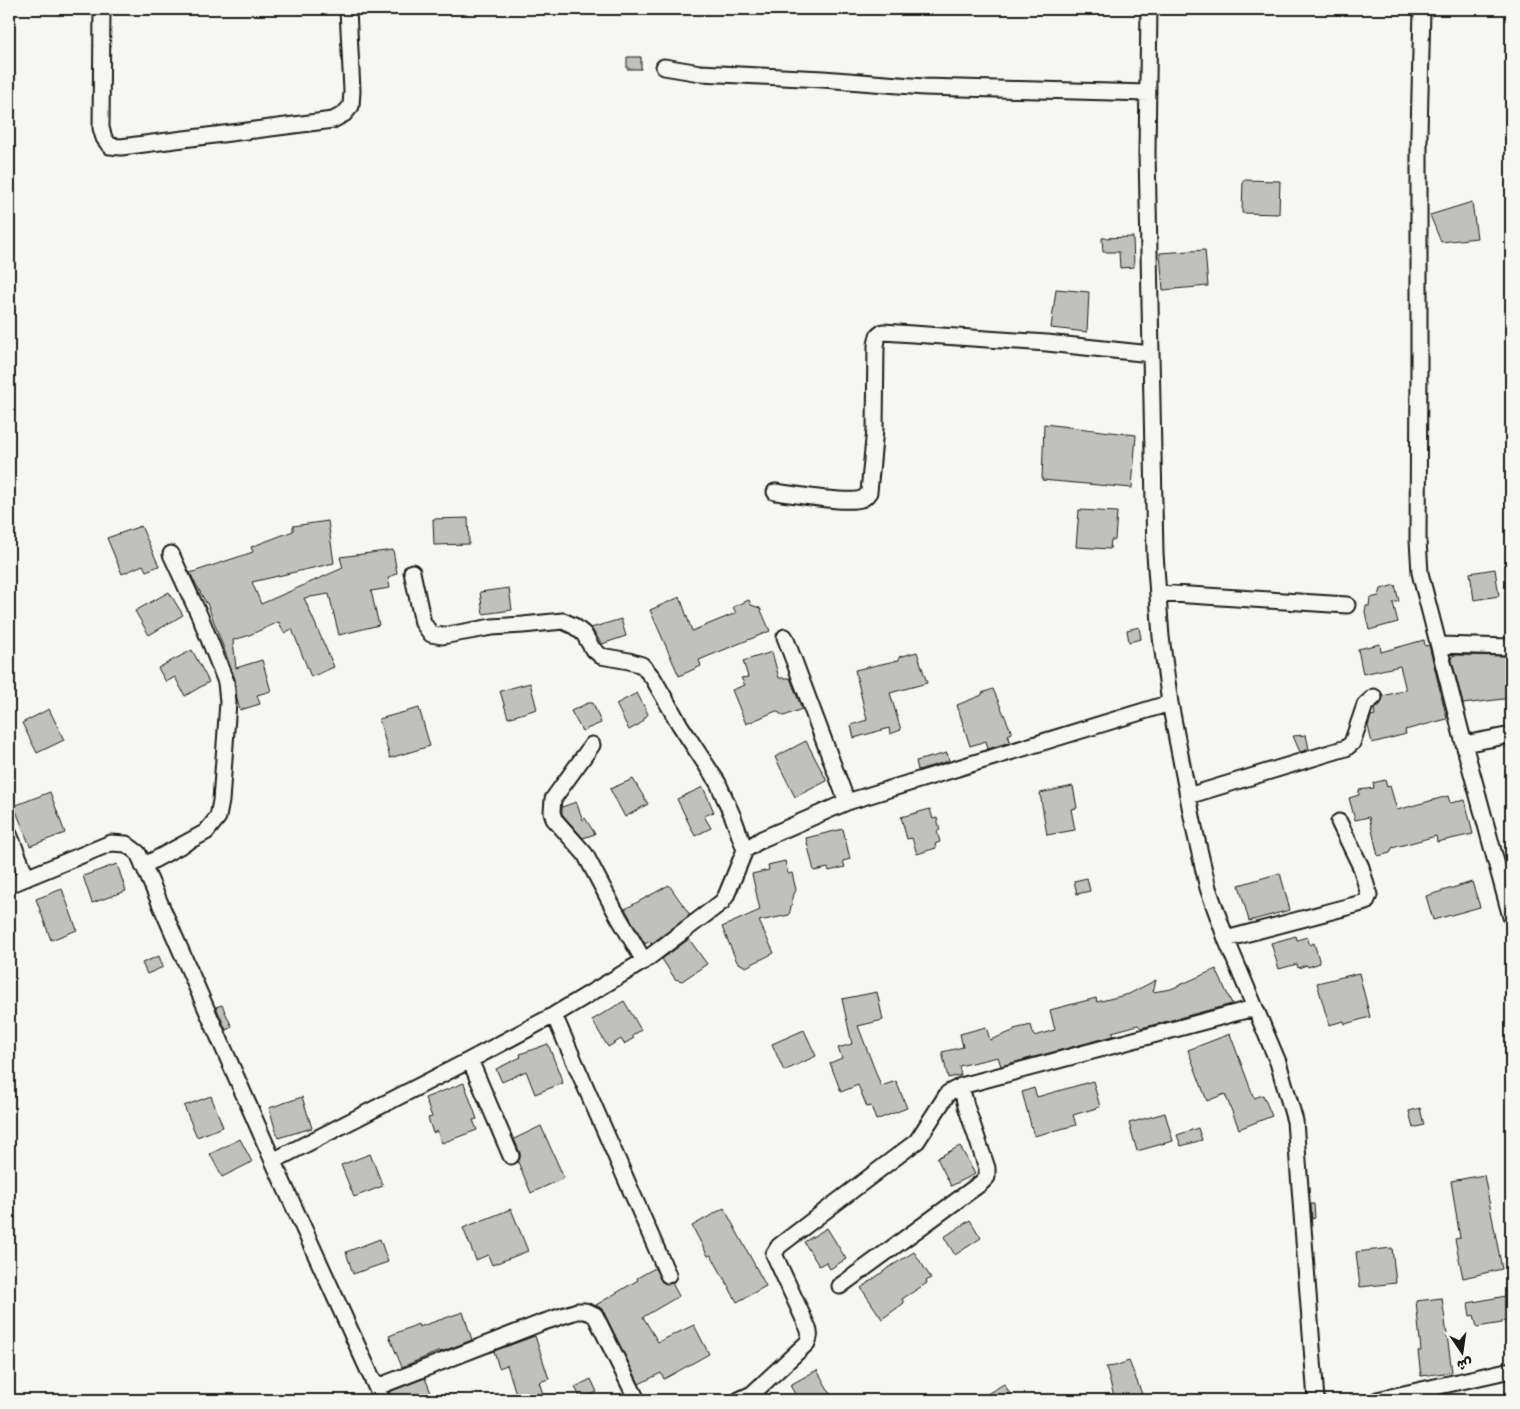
<svg xmlns="http://www.w3.org/2000/svg" width="1520" height="1409" font-family="Pangolin,'Playpen Sans Arabic',sans-serif">
<rect width="100%" height="100%" fill="#f6f6f2"/>
<filter id="ink" filterUnits="userSpaceOnUse"><feTurbulence type="fractalNoise" baseFrequency=".02" numOctaves="2"/><feDisplacementMap in="SourceGraphic" scale="10" xChannelSelector="R" yChannelSelector="G"/><feConvolveMatrix kernelMatrix="1 2 1 2 8 2 1 2 1" color-interpolation-filters="sRGB"/></filter>
<g filter="url(#ink)">
<path fill="#c0c0bd" stroke="#1c1c1c" d="M627,57H641V69H627Z
M1243,180L1280,181L1279,214L1242,213Z
M1472,202L1477,238L1441,242L1430,215Z
M1133,237L1134,267L1120,268L1119,252H1103L1102,238Z
M1205,250L1208,286L1163,290L1160,253Z
M1056,289L1089,292L1087,332L1051,328Z
M1044,424L1136,435L1132,488L1042,480Z
M1079,510L1117,512L1115,540H1111L1110,549L1076,547Z
M468,518L469,544L434,545L433,519Z
M328,521L334,563L252,582L261,604L343,568L340,557L393,550L397,573L388,578L390,588L371,591L379,625L339,635L329,594L304,598L334,667L311,677L292,629L284,633L279,622L247,636L233,640L236,668L262,660L271,691L257,695L260,704L240,710L237,700L235,679L207,603H206L190,573L253,552L251,547L293,531V526Z
M141,526L159,566L146,571L143,565L122,574L107,538Z
M1495,569L1499,596L1474,600L1470,573Z
M1395,585L1399,601L1393,603L1398,622L1369,630L1365,612L1366,606H1369L1370,598L1379,596L1381,589Z
M509,588L512,610L483,614L480,592Z
M169,592L183,615L149,635L135,611Z
M680,597L692,631L736,613L733,607L749,600L751,605L760,608L770,631L699,660L701,666L679,676L650,610Z
M621,619L626,636L602,644L591,628Z
M1139,627L1141,639L1129,642L1127,630Z
M1424,640L1425,646L1429,645L1447,719L1405,730L1406,734L1372,743L1368,726L1371,716L1375,715L1374,710L1381,704L1383,696L1406,690L1400,666L1363,674L1358,649L1380,644L1381,652Z
M192,650L209,682L185,696L175,677L166,682L158,668Z
M772,652L779,678H790L802,709L784,716L776,711L746,724L732,690L745,685L741,678L748,677L743,661Z
M917,652L927,683L890,693L901,730L890,734L889,728L854,738L851,725L867,720L855,670L899,660V657Z
M1455,655L1511,656V698L1463,704L1451,657Z
M530,683L537,709L508,718L500,691Z
M993,689L1012,733L1008,735L1010,742L988,749L986,741L970,746L957,705L982,695V693Z
M637,693L648,714L640,724L629,730L616,704Z
M588,703H593L601,723L582,731L571,711Z
M419,708L430,746L390,758L379,719Z
M49,709L64,740L37,753L22,723Z
M1306,735L1309,749L1300,752L1293,736Z
M806,741L827,781L795,797L775,757Z
M947,753L949,761L918,770L916,761Z
M633,779L648,804L625,817L610,789Z
M1385,780L1387,787L1390,786L1397,810L1448,796L1450,803L1465,800L1473,834L1437,842L1436,836L1392,848L1390,853L1378,856L1369,817L1355,820L1349,798L1359,795V790L1374,788L1373,783Z
M1073,786L1077,808L1071,809L1075,830L1047,835L1040,793Z
M703,787L714,812L704,816L711,828L695,836L677,799Z
M50,792L65,833L30,846L14,806Z
M576,802L583,820L585,818L595,834L583,838L562,814V807Z
M930,809L933,819L937,818L940,830L937,831L940,842L935,844L936,848L917,854L912,838L907,839L901,817Z
M843,829L850,859L843,861L845,867L829,871L828,868L814,871L806,838Z
M785,861L788,874L792,873L796,890L794,894L789,915L759,921L774,953L746,967L737,962L722,927L760,910L752,874L769,870L768,865Z
M117,864L126,891L92,903L83,876Z
M1280,873L1290,910L1249,921L1239,885Z
M1087,878L1090,891L1077,894L1074,881Z
M1472,882L1480,907L1433,920L1426,896Z
M669,885L690,915L651,944L650,941L645,944L625,909Z
M62,889L77,930L51,940L36,899Z
M1296,936L1297,940L1307,937L1310,945L1314,943L1320,963L1308,967L1307,965L1298,968L1297,964L1279,969L1271,943Z
M689,939L707,964L682,981L675,979L662,959Z
M159,956L163,967L147,974L142,963Z
M1216,969L1232,1004L1141,1028L1138,1025L1112,1032L1114,1036L1001,1066L998,1057L959,1066L961,1075L948,1078L942,1052L963,1047L960,1034L986,1027L990,1040L1013,1031L1014,1029L1031,1025L1034,1036L1055,1030L1050,1010L1096,998L1097,1002L1129,994L1156,980L1153,992L1171,989Z
M1359,973L1370,1017L1345,1024L1344,1021L1329,1025L1317,983Z
M877,992L883,1020L858,1026L881,1086L896,1081L907,1108L876,1120L871,1106L867,1107L858,1085L841,1092L830,1063L842,1058L838,1048L852,1044L842,999Z
M624,1001L641,1030L632,1036L634,1038L624,1044L621,1039L608,1047L592,1020Z
M222,1005L232,1027L226,1030L216,1007Z
M804,1030L816,1056L784,1071L772,1044Z
M1230,1034L1254,1098L1263,1095L1272,1116L1239,1129L1225,1094L1207,1101L1188,1050Z
M548,1044L563,1083L535,1094L526,1071L502,1082L496,1069L521,1057L520,1054Z
M1093,1081L1100,1107L1073,1115L1076,1125L1034,1136L1022,1092L1034,1088L1037,1097Z
M464,1083L477,1119L473,1120L477,1130L442,1143L437,1131L433,1133L428,1118L432,1117L425,1098Z
M211,1096L223,1127L197,1137L184,1106Z
M302,1097L312,1128L278,1138L269,1108Z
M1420,1108L1424,1125L1413,1128L1409,1111Z
M1165,1113L1173,1141L1137,1151L1129,1123Z
M541,1126L564,1178L531,1193L518,1162L520,1158V1153L514,1139Z
M1198,1128L1202,1140L1181,1146L1177,1135Z
M240,1139L252,1162L222,1177L210,1154Z
M960,1146L975,1174L951,1186L937,1158Z
M370,1154L383,1186L354,1197L341,1165Z
M1484,1175L1502,1269L1463,1278L1455,1239L1460,1238L1451,1181Z
M1311,1204H1314L1315,1218L1312,1219Z
M724,1208L766,1286L737,1302L711,1255L708,1256L692,1226Z
M511,1209L528,1251L492,1265L488,1255L476,1260L463,1228Z
M970,1220L981,1238L955,1255L944,1237Z
M827,1228L846,1259L830,1269L826,1262L819,1266L804,1242Z
M380,1239L388,1262L353,1274L346,1252Z
M1392,1248L1396,1283L1360,1287L1356,1252Z
M914,1252L931,1278L926,1281L927,1283L902,1299L904,1303L882,1319L861,1288L888,1268Z
M655,1268L662,1282L667,1284L672,1283L679,1296L643,1317L658,1342L694,1325L709,1354L664,1379L661,1373L639,1384L603,1311L596,1305L638,1280L637,1278Z
M1511,1295V1319L1502,1321V1323L1477,1327L1474,1315L1470,1316L1468,1303Z
M1442,1298L1452,1372L1421,1376L1418,1351H1421L1416,1301Z
M463,1312L472,1340L441,1352L440,1351L402,1367L389,1336L418,1324L419,1327Z
M535,1336L549,1379L539,1382L545,1400H518L507,1365L499,1368L494,1351Z
M1129,1361L1142,1394L1126,1400H1115L1106,1367L1115,1366Z
M817,1370L834,1400H798L790,1385Z
M425,1378L434,1400H391L389,1392Z
M591,1379L597,1392L581,1399L575,1387Z
M1004,1384L1014,1400H977Z"/>
<g fill="none" stroke-linecap="round" stroke-linejoin="round">
<defs>
<path id="street" d="M102,9L101,128L104,138L110,146L121,147L333,120L344,114L351,106L352,91L348,9
M1149,9L1147,152L1155,554L1161,637L1170,703L1195,832L1208,888L1226,939L1278,1062L1295,1121L1316,1400
M1422,9L1419,133V366L1418,540L1420,573L1464,744L1511,917
M664,67L700,73L823,79L924,87L1148,93
M775,492C794,494 845,504 861,499C865,498 867,495 869,492L875,429L876,345L878,336L883,332L1047,343L1151,354
M412,572L423,623L431,634L442,636L492,627L523,625L563,621L574,626L584,634L592,648L601,656L629,661L642,665L653,678L680,725L718,783L733,817L745,850
M1158,593L1347,605
M785,637L847,802
M1439,645L1511,647
M1464,744L1511,735
M592,745L553,799L552,812L554,819L585,854L614,909L644,961
M1188,796L1346,748L1352,743L1365,705L1374,697
M9,834L27,878
M143,866L206,832L218,817L221,801L228,702L226,682L201,619L171,554
M9,885L111,843L126,844L138,853L273,1161L382,1400
M1226,939L1366,902L1369,895L1361,867L1339,822
M554,1015L668,1275
M470,1060L511,1156
M273,1161L470,1060L554,1015L644,961L722,902L726,896L745,850L762,839L847,802L1170,703
M840,1286L981,1183L987,1177V1168L966,1106L961,1086L1254,1008
M377,1387L541,1323L577,1311H585L595,1315L637,1400
M739,1400L752,1394L807,1343C810,1337 810,1334 808,1328L774,1254L779,1246L917,1141L948,1093L961,1086
M1377,1400L1511,1370"/>
</defs>
<use href="#street" stroke="#1c1c1c" stroke-width="19"/>
<use href="#street" stroke="#f6f6f2" stroke-width="15"/>
</g>
</g>
<rect width="1520" height="1409" fill="none" stroke="#f6f6f2" stroke-width="30"/>
<rect x="15" y="15" width="1490" height="1379" fill="none" stroke="#1c1c1c" stroke-width="2" filter="url(#ink)"/>
<g transform="translate(1462 1352) rotate(167)" stroke="#f6f6f2" stroke-width="4" paint-order="stroke">
<path d="M0-4L9 19L0 12L-9 19Z" fill="#1c1c1c"/>
<text y="-8" font-size="14" font-weight="bold" text-anchor="middle" fill="#1c1c1c">ش</text>
</g>
</svg>
